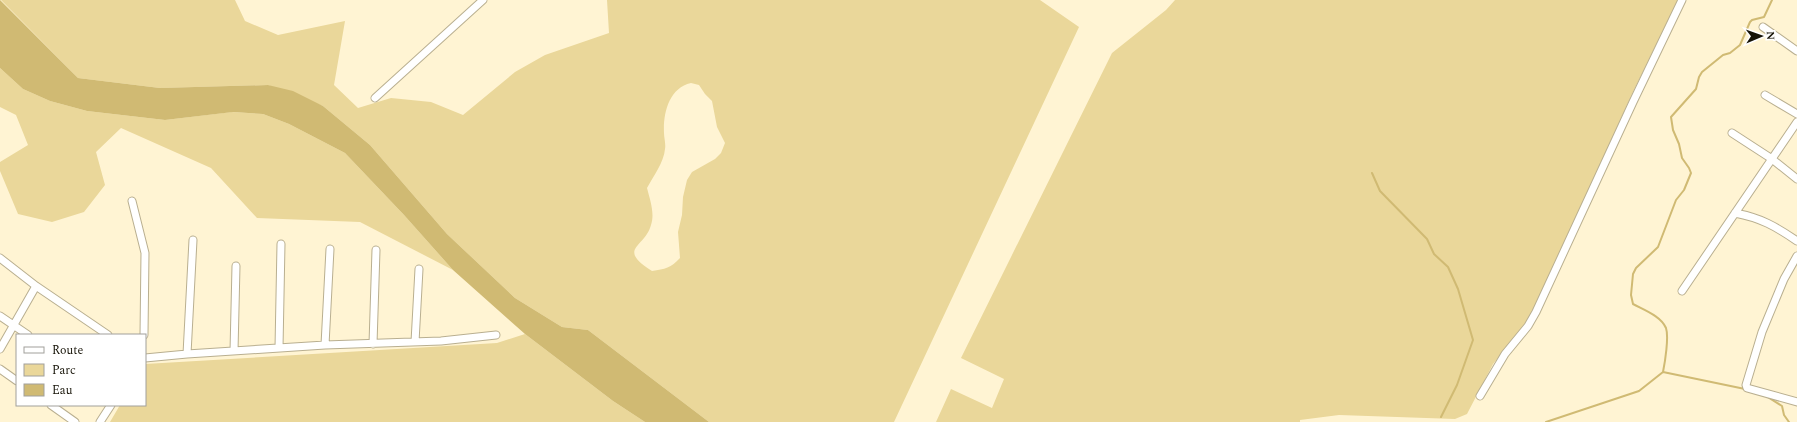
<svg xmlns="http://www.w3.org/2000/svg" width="1797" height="422" font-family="Spectral,serif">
<rect width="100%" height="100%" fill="#fff4d3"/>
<path fill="#ead79a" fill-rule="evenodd" d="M1,0H235L245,21L278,35L345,21L334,85L358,108L391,98L431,102L463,115L515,72L545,55L609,33L607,0H1040L1079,27L894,422H709L588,330L562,327L515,298L447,234L370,145L323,106L268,85L160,88L78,78ZM691,83L699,85L705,94L712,101L717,127L725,143L721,153L715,159L692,172L687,180L683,197L682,215L678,232L680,258C671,268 665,269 652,271C616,248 645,248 651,225C655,213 650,200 647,188C653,177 664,162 665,149C666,144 664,138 664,133C663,113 669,88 691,83Z
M1175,0H1678L1631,96L1534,313L1493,364L1467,414L1455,419L1339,415L1300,420V422H936L951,389L992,408L1004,379L961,358L1112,53L1166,10Z
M0,68L23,89L50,101L87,111L165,120L232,112L263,114L289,124L345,153L404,215L453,270L360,222L257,218L211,168L121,128L96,152L105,185L84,212L52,222L18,214L0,171V162L28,145L16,115L0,107Z
M525,334L613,401L645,422H110L120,405H145V364L497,343Z"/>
<path fill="#d0ba73" d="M0,0L78,78L160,88L268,85L293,91L323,106L370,145L447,234L515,298L562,327L588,330L709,422H645L613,401L525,334L453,270L404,215L345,153L289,124L263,114L233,112L165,120L87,111L50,101L23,89L0,68Z"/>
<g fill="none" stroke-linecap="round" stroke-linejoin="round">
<path stroke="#d0ba73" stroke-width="2" d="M1372,173L1380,191L1427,239L1434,254L1448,267L1458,289L1473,340L1457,385L1441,417
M1663,372L1745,389
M1766,396L1782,406L1784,415L1789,422
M1546,422L1639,391L1663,372C1665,362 1669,337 1666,328C1661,316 1644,310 1633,304L1631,295L1633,274L1636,268L1658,247L1676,200L1684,190L1691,173L1689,168L1682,158L1679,144L1673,130L1671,117L1696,89L1699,77L1702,72L1723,55L1730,53L1740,45L1750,22L1752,20L1764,17L1772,0"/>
<defs>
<path id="street" d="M1763,27L1797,51
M1765,95L1797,114
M375,98L483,0
M1732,133L1772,159L1797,179
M132,201L145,253L144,335
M1735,213C1761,218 1775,226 1797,241
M1797,256L1784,279L1762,332L1746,385L1747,388L1797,402
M0,258L36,286L108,335
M1682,291L1797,122
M0,316L28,335
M415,342L419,269
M373,344L376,250
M325,345L330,249
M279,348L281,244
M0,349L36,286
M234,351L236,266
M187,354L193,240
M145,358L187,354L325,345L441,341L496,335
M0,369L17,381
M1480,396L1505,354L1528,326L1536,312L1633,102L1682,0
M51,405L75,422
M100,422L111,405"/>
</defs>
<use href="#street" stroke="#b9af90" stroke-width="9"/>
<use href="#street" stroke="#fff" stroke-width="7"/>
</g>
<rect x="16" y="334" width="130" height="72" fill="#ffffff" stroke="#a1a09b"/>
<rect x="24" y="347" width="20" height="6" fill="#ffffff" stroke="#a1a09b"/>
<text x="52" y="354" font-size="12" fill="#151206">Route</text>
<rect x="24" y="364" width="20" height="12" fill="#ead79a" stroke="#a1a09b"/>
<text x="52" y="374" font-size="12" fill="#151206">Parc</text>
<rect x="24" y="384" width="20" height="12" fill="#d0ba73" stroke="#a1a09b"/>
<text x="52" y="394" font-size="12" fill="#151206">Eau</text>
<g transform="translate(1761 36) rotate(88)" stroke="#ffffff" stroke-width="3" paint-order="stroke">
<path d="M0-3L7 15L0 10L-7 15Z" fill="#151206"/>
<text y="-6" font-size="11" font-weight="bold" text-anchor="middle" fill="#151206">N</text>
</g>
</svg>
